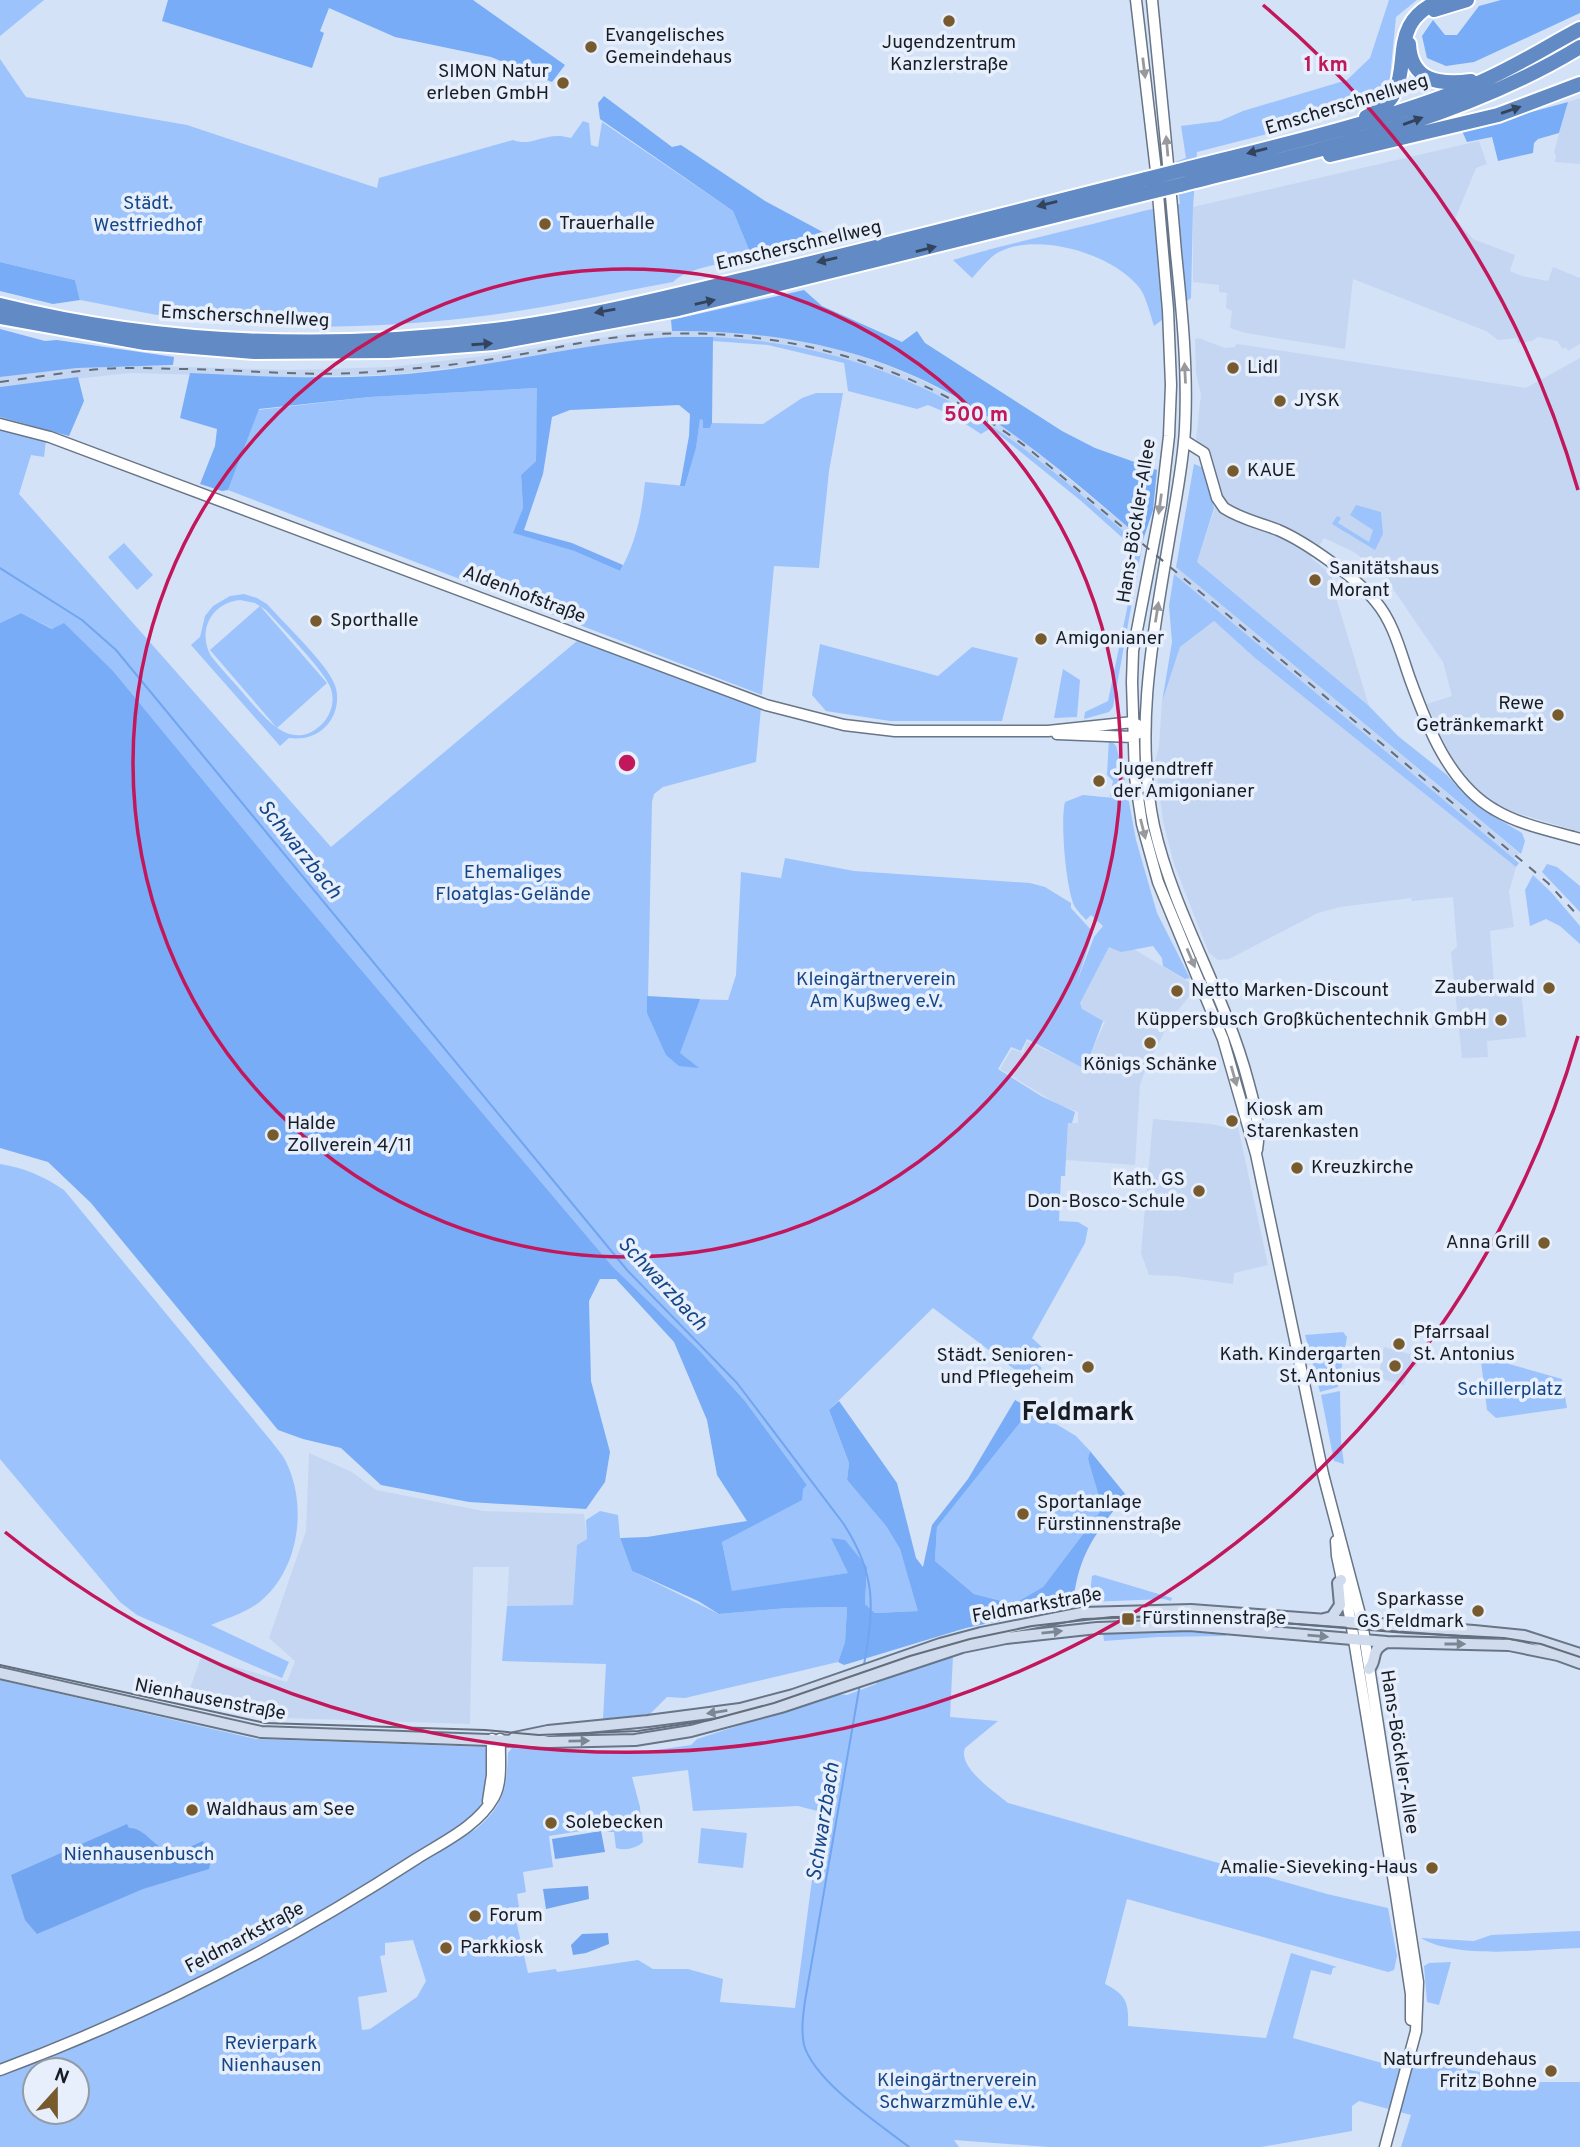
<svg xmlns="http://www.w3.org/2000/svg" width="1580" height="2147" font-family="Overpass,sans-serif">
<rect width="100%" height="100%" fill="#d4e2f7"/>
<path fill="#c4d6f1" d="M1580,98V164L1555,162L1556,155L1554,152L1568,102Z
M1479,141L1487,164L1476,168L1455,219L1473,239L1515,255L1510,271L1522,276L1548,281L1553,267L1580,278V344L1568,351L1566,347L1563,349L1557,341L1538,337L1532,341L1518,343L1517,338L1498,340L1486,331L1353,279L1345,349L1246,333L1230,328L1232,311L1226,308L1227,293L1219,292V285L1193,282V207Z
M644,331H732L771,335L837,349L876,361L917,378L974,407L1020,438L1143,540L1142,547L1059,477L1015,443L970,412L915,384L874,368L834,356L769,342L713,337L644,339L494,363L391,375L289,377L130,373L0,387V377L77,368L121,365L289,370L390,367L493,355Z
M1198,338L1225,348L1234,347L1237,344L1526,388L1580,358V832L1504,809L1487,798L1469,782L1450,755L1427,704L1452,696L1443,662L1383,574L1354,552L1324,538L1311,558L1332,575L1333,588L1369,706L1197,562L1220,492L1208,453L1196,439L1201,394L1196,373L1195,339Z
M1176,567L1519,853L1514,859L1174,574Z
M1214,621L1255,658L1516,867L1509,892L1514,927L1490,931L1494,983L1520,981L1526,1037L1487,1041L1488,1057L1462,1058L1451,952L1457,947L1453,897L1412,901L1411,898L1340,907L1318,913L1229,959L1218,960L1209,953L1174,864L1163,821L1155,761L1159,747L1162,702L1180,647Z
M1107,933L1197,987L1173,1016L1147,1065L1140,1085L1135,1165L1066,1160L1068,1123H1078V1112L1059,1105L1000,1069L1012,1049L1023,1053L1027,1041L1084,1068L1105,1022L1073,1006Z
M1153,1119L1211,1124L1229,1128L1238,1127L1268,1265L1234,1273L1233,1284L1176,1276L1149,1275L1141,1253Z
M1384,1347L1413,1355L1414,1352L1420,1353L1416,1367L1409,1366L1404,1385L1378,1378Z
M309,1453L352,1472L376,1490L483,1511L584,1514L587,1539L577,1545L573,1605L507,1606L509,1567H473L470,1724L286,1718L186,1700L201,1657L287,1682L295,1661L269,1638L306,1531Z"/>
<path fill="#9cc3fc" fill-rule="evenodd" d="M0,0H44L0,36Z
M1389,0H1417L1396,17L1389,87L1374,101L1362,109L1333,117L1197,152L1193,207L1191,298L1154,326C1150,314 1146,295 1138,286C1110,253 1038,232 999,252C988,258 980,270 972,278L953,260C995,247 1037,238 1080,227C1114,219 1146,209 1180,204L1175,162L1186,158L1181,126L1220,121L1243,111L1347,80L1370,58Z
M0,59L26,97L187,125L377,188L379,178L513,140C533,148 545,130 571,138L583,121L589,123L591,145L598,147L602,122L733,211L752,257C731,262 688,267 673,282C608,294 542,309 475,317C385,328 290,330 200,321C160,317 119,307 80,300L75,280L0,262Z
M713,337C809,341 907,371 988,424C1043,459 1092,505 1142,547L1113,707L1109,712L1084,719L1085,712L1108,701L1129,599L1135,549L1080,500L991,428L981,434L952,415L928,405L917,409L848,391L844,363L768,345L713,341Z
M538,388L536,461L521,475L523,508L514,533L574,551L620,571C636,543 642,513 645,482L685,486L696,447L700,418L703,420L704,428H710L712,423L763,424L802,398L816,393H843L829,471L819,568L774,566L762,695L228,490L258,410L370,397Z
M0,429L46,440L44,457L31,455L19,494L331,847L577,641L587,642L761,708L756,762L663,787L654,794L652,802L648,998L728,1000L736,975L741,872L781,878L785,858L854,871L1030,883L1045,887L1071,903V908L1093,932L1076,984L1094,937L1103,926L1091,915L1086,920C1083,916 1078,912 1075,907C1066,891 1060,820 1065,802L1083,795L1114,798L1110,796L1113,781L1107,775L1109,738L1116,746L1123,770L1136,840L1157,913L1190,978L1185,979L1163,966L1162,958L1153,946L1121,952L1109,947L1080,1003L1082,1009L1103,1021L1085,1069L1027,1039L1021,1051L1011,1047L998,1069L1041,1096L1075,1112L1072,1123H1068L1065,1176H1061L1059,1221L1078,1222L1088,1228L1085,1243L1032,1338L1044,1349L1036,1357L1040,1361L1037,1364L1042,1368L1030,1381L933,1308L829,1410L849,1463L847,1480L886,1526L900,1549L919,1611L875,1613L865,1604L867,1567L832,1539L849,1573L732,1592L722,1542L807,1485L745,1401L700,1351L613,1267L286,881L114,672L53,629L21,613L0,623Z
M1194,464L1204,468L1214,508L1197,562L1369,706L1398,736L1447,775L1463,793L1483,810L1522,833L1525,841L1521,854L1176,567Z
M1356,505L1381,512L1383,534L1375,550L1332,524L1337,516L1341,518L1338,523L1369,542L1373,530L1350,515Z
M124,543L153,575L137,590L108,557Z
M1174,574L1519,863L1516,867L1255,658L1214,621L1180,647L1162,702L1172,642L1169,606Z
M244,594L257,598L267,604C283,622 326,663 334,683C340,696 337,713 328,724C318,736 304,740 289,738L280,746L191,645L200,637L205,616L213,606L230,596ZM240,600L255,603L266,610C280,626 326,672 331,689C335,701 331,715 322,724C290,755 263,715 243,693C233,681 221,669 211,656C197,631 211,603 240,600Z
M260,606L327,683L277,728L210,650Z
M820,644L938,676L972,647L1018,658L1002,721H890L826,711L812,695Z
M1063,669L1080,680L1077,717L1054,718Z
M1547,864L1557,867L1580,886V912L1542,872Z
M1533,875L1551,892L1580,926V944L1560,926L1546,919L1530,926L1525,890Z
M0,1164C25,1168 43,1176 64,1190L272,1442C277,1449 284,1456 287,1464C307,1506 299,1567 263,1599C249,1612 228,1618 211,1625L289,1662L282,1678L137,1615L120,1602L0,1459Z
M1343,1332L1347,1337L1338,1387L1320,1392L1305,1335Z
M1484,1357L1562,1379L1567,1408L1496,1418L1487,1410L1481,1361Z
M1340,1391L1341,1441L1344,1464L1334,1461L1321,1395Z
M1031,1409L1076,1436L1090,1451L1088,1460L1108,1501L1043,1587L1015,1604L974,1594L935,1561L937,1527Z
M600,1511L618,1515L620,1538L632,1571L719,1614L788,1608L847,1607L845,1642L838,1662L685,1698L667,1697L650,1714L603,1719L606,1664L502,1661L507,1606L573,1605L577,1545L587,1539L586,1520Z
M1095,1575L1172,1598L1171,1601L1164,1599L1089,1602L1092,1576Z
M1172,1631L1224,1634L1226,1636L1158,1637L1104,1641L1103,1633Z
M953,1655L950,1717L998,1721L965,1748C957,1767 995,1792 1008,1803L1327,1894L1388,1908L1397,1956L1394,1970L1388,1972L1127,1899L1105,1984C1126,1995 1129,2002 1128,2026L1266,2038L1291,1953L1337,1967L1333,1968L1331,1975L1311,1970L1293,2038L1396,2067L1422,2062L1539,2082H1580V2147H1401L1411,2115L1359,2101L1352,2106V2131L1261,2147H1049L954,2140L959,2147H0V1680L256,1739L485,1747C496,1768 486,1805 469,1821L184,1995L260,1957L476,1829C504,1806 507,1787 508,1753L512,1748L642,1752L691,1745L697,1739L836,1694L847,1695L876,1684L877,1679ZM688,1770L693,1811L798,1806L821,1812L795,2008L720,2002L723,1979L688,1969H653L638,1960L557,1972L556,1969L528,1973L515,1916L520,1914L517,1894L526,1892L523,1872L553,1867L549,1836L606,1827L607,1832H614L616,1848C625,1851 637,1848 643,1842L640,1807L632,1777ZM413,1940L426,1981L417,1997L370,2029L362,2030L358,1997L387,1992L380,1956L385,1955V1943ZM35,2070H77V2112H35Z
M701,1828L747,1833L743,1868L698,1863Z
M1580,1931V1948C1537,1949 1457,1960 1421,1938L1474,1941L1491,1935Z
M1451,1962L1439,2005L1427,2002L1424,1966L1429,1963Z"/>
<path fill="#78acf7" d="M168,0H473L565,65L552,82L491,57L395,37L329,8L320,31L324,33L312,68L162,21Z
M1501,0H1580V13L1474,62L1446,66L1427,58L1422,36L1433,20L1445,35H1457L1479,6Z
M604,96L672,147L681,145L765,201L834,238L794,251L752,257L733,211L600,119L598,103Z
M1568,102L1559,133L1538,139L1534,143L1533,153L1498,161L1492,137L1467,142L1462,131Z
M0,262L75,280L80,300L53,304L0,291Z
M804,290L822,306L902,342L917,331L925,343L1062,431L1095,448L1157,470L1153,510L1143,540C1089,494 1036,447 976,409C883,350 781,330 672,331L671,320Z
M0,329L45,341L57,340L174,357L173,365L77,368L0,377Z
M672,337H713L712,423L710,428H703V420L700,419L696,448L685,486H680L689,436L690,414L679,405L570,410L552,417L543,474L524,530L572,543L623,565L620,571L574,551L513,533L523,508L521,475L536,461L537,388L370,397L259,409L228,490L222,491L200,484L215,446L217,429L180,418L190,373C272,377 354,381 435,371C514,362 593,342 672,337Z
M78,377L84,401L69,436L0,417V387Z
M21,613L52,629L64,623L114,672L286,881L613,1267L700,1351L745,1401L807,1485L803,1489L802,1500L722,1542L732,1591L848,1573L831,1538L845,1540L867,1567L865,1604L875,1613L918,1611L900,1549L886,1526L847,1480L849,1463L829,1410L839,1401L897,1483L916,1558L923,1567L932,1525L968,1479L1015,1400L1031,1409L937,1527L935,1561L974,1594L1014,1604L1043,1587L1108,1501L1099,1496L1088,1459L1090,1451L1126,1495C1095,1534 1078,1554 1073,1605L966,1628L844,1665L838,1662L845,1642L847,1607L788,1608L719,1614L698,1601L632,1571L620,1538L647,1537L747,1521L717,1475L707,1420L674,1342L616,1279H600L589,1301L591,1381L610,1452L605,1482L586,1509L469,1502L381,1485L341,1448L303,1439L278,1430L91,1203L48,1162L0,1148V623Z
M647,996L700,999L680,1053L699,1068L679,1066L666,1055L647,1013Z"/>
<path fill="#71a5ef" d="M127,1824L129,1828C147,1827 156,1854 177,1851C186,1850 195,1844 203,1841L211,1860L209,1869L143,1889L37,1934L25,1920L11,1875Z
M601,1831L605,1852L555,1859L552,1839Z
M588,1886L589,1899L546,1909L543,1889Z
M608,1933L609,1944L586,1953L573,1955L571,1945L582,1934Z"/>
<g fill="none" stroke-linecap="round" stroke-linejoin="round">
<path stroke="#71a5ef" stroke-width="2" d="M0,568L82,620L116,650L627,1270L737,1383L843,1523C877,1575 874,1607 864,1665
M860,1684L805,2001C803,2015 801,2030 804,2045C815,2082 878,2123 909,2147"/>
<defs>
<path id="tertiary" d="M1136,0L1156,171L1168,310L1171,385L1169,436L1161,505L1133,651L1132,682L1135,777L1142,824L1158,882L1223,1039L1256,1154L1323,1474L1362,1622L1418,1982L1416,2031L1385,2147
M1152,0C1160,84 1169,168 1176,253C1182,311 1188,370 1185,429C1183,466 1175,503 1169,540C1153,635 1134,731 1154,826C1174,915 1225,993 1248,1081C1254,1103 1261,1126 1257,1150
M0,424L50,437L766,705L844,725L895,731H1048L1133,722L1144,729
M1185,441L1204,453L1217,498L1224,508C1241,519 1260,523 1278,530C1306,542 1357,578 1376,602C1394,623 1401,654 1410,679C1427,726 1449,784 1495,810C1520,825 1552,831 1580,839
M1057,734L1133,737L1138,733
M1336,1541L1337,1556L1351,1622L1396,1895L1411,1994V2020
M488,1801L492,1775V1739
M0,2070C146,2016 285,1944 416,1859C443,1842 478,1826 494,1797C503,1781 499,1757 500,1739"/>
<path id="secondary" d="M1324,1619L1332,1617L1340,1605L1338,1583L1341,1580
M1369,1669C1378,1659 1369,1650 1387,1642
M0,1673L261,1732L549,1742L635,1740L691,1731L781,1707L962,1647L1006,1638L1097,1628L1189,1625L1387,1642L1509,1645L1558,1655L1580,1663
M514,1738L548,1731L648,1721L740,1709L793,1695L940,1644L981,1633L1082,1613L1191,1610L1474,1631L1524,1636L1580,1654"/>
<path id="motorway" d="M1434,10L1467,0
M1409,44C1411,82 1440,85 1471,81
M1366,117C1431,89 1372,27 1442,0
M1330,155L1498,115L1580,84
M1178,171C1277,146 1376,124 1471,86C1509,71 1544,48 1580,29
M1180,185C1314,151 1461,120 1580,47
M0,305C161,345 331,350 495,330C576,320 656,300 736,281C873,249 1009,213 1146,179
M0,317L145,343L254,352L388,351L494,343L678,309L1147,193"/>
</defs>
<use href="#tertiary" stroke="#687587" stroke-width="13"/>
<use href="#secondary" stroke="#687587" stroke-width="14"/>
<use href="#motorway" stroke="#fff" stroke-width="18"/>
<use href="#tertiary" stroke="#fff" stroke-width="10"/>
<use href="#secondary" stroke="#d0dced" stroke-width="10"/>
<use href="#motorway" stroke="#628ac4" stroke-width="14"/>
<path stroke="#646d7a" stroke-width="2" d="M0,1665L265,1723L485,1730L539,1735L638,1731L710,1720L774,1703L910,1656L970,1639L1032,1626L1112,1617L1196,1616L1407,1633L1504,1638L1541,1644L1580,1657"/>
<path stroke="#646d7a" stroke-width="2" stroke-dasharray="9 9" stroke-linecap="butt" d="M0,382C30,378 60,373 90,370C117,367 147,368 175,369C235,369 295,376 355,373C401,370 448,366 493,359C535,353 577,342 619,337C767,321 910,359 1029,449L1516,856L1548,883L1580,918"/>
<defs>
<path id="motorway-bridge" d="M1146,179L1178,171
M1147,193L1180,185"/>
</defs>
<use href="#motorway-bridge" stroke="#fff" stroke-width="18" stroke-linecap="butt"/>
<use href="#motorway-bridge" stroke="#628ac4" stroke-width="14"/>
</g>
<defs><path id="oneway-solid" d="M-6-.8H1V-3.2L6.5 0L1 3.2V.8H-6Z" transform="scale(1.75)"/></defs>
<g fill="#97999d">
<use href="#oneway-solid" transform="translate(1144 68) rotate(83)"/>
<use href="#oneway-solid" transform="translate(1167 146) rotate(-95)"/>
<use href="#oneway-solid" transform="translate(1185 373) rotate(-93)"/>
<use href="#oneway-solid" transform="translate(1160 504) rotate(98)"/>
<use href="#oneway-solid" transform="translate(1157 612) rotate(-81)"/>
<use href="#oneway-solid" transform="translate(1143 829) rotate(76)"/>
<use href="#oneway-solid" transform="translate(1191 958) rotate(67)"/>
<use href="#oneway-solid" transform="translate(1234 1076) rotate(74)"/>
</g>
<g fill="#32435d">
<use href="#oneway-solid" transform="translate(1511 110) rotate(-19)"/>
<use href="#oneway-solid" transform="translate(1413 121) rotate(-20)"/>
<use href="#oneway-solid" transform="translate(1257 151) rotate(166)"/>
<use href="#oneway-solid" transform="translate(1047 204) rotate(166)"/>
<use href="#oneway-solid" transform="translate(926 249) rotate(-14)"/>
<use href="#oneway-solid" transform="translate(827 260) rotate(167)"/>
<use href="#oneway-solid" transform="translate(705 302) rotate(-13)"/>
<use href="#oneway-solid" transform="translate(605 311) rotate(170)"/>
<use href="#oneway-solid" transform="translate(482 344) rotate(-4)"/>
</g>
<g fill="#7d8693">
<use href="#oneway-solid" transform="translate(1052 1632) rotate(-6)"/>
<use href="#oneway-solid" transform="translate(1318 1636) rotate(5)"/>
<use href="#oneway-solid" transform="translate(1455 1644)"/>
<use href="#oneway-solid" transform="translate(717 1712) rotate(171)"/>
<use href="#oneway-solid" transform="translate(579 1741) rotate(-1)"/>
</g>
<g fill="none" stroke="#c2185b" stroke-width="3.5">
<circle cx="627" cy="763" r="494"/>
<path d="M1578 1036A989 989 0 0 1 5 1532M1263 5A989 989 0 0 1 1578 490"/>
</g>
<g fill="#775b2e" stroke="#e6effb" stroke-width="2.5">
<circle cx="949" cy="21" r="7"/>
<circle cx="591" cy="47" r="7"/>
<circle cx="563" cy="83" r="7"/>
<circle cx="545" cy="224" r="7"/>
<circle cx="1233" cy="368" r="7"/>
<circle cx="1280" cy="401" r="7"/>
<circle cx="1233" cy="471" r="7"/>
<circle cx="1315" cy="580" r="7"/>
<circle cx="316" cy="621" r="7"/>
<circle cx="1041" cy="639" r="7"/>
<circle cx="1558" cy="715" r="7"/>
<circle cx="1099" cy="781" r="7"/>
<circle cx="1549" cy="988" r="7"/>
<circle cx="1177" cy="991" r="7"/>
<circle cx="1501" cy="1020" r="7"/>
<circle cx="1150" cy="1043" r="7"/>
<circle cx="1232" cy="1121" r="7"/>
<circle cx="273" cy="1135" r="7"/>
<circle cx="1297" cy="1168" r="7"/>
<circle cx="1199" cy="1191" r="7"/>
<circle cx="1544" cy="1243" r="7"/>
<circle cx="1399" cy="1344" r="7"/>
<circle cx="1395" cy="1366" r="7"/>
<circle cx="1088" cy="1367" r="7"/>
<circle cx="1023" cy="1514" r="7"/>
<circle cx="1478" cy="1611" r="7"/>
<rect x="1121" y="1612" width="14" height="14" rx="3.5"/>
<circle cx="192" cy="1810" r="7"/>
<circle cx="551" cy="1823" r="7"/>
<circle cx="1432" cy="1868" r="7"/>
<circle cx="475" cy="1916" r="7"/>
<circle cx="446" cy="1948" r="7"/>
<circle cx="1551" cy="2071" r="7"/>
</g>
<g text-anchor="middle" dominant-baseline="central" stroke-width="7" stroke-linejoin="round" paint-order="stroke">
<g font-size="19" fill="#181d25" stroke="#e6effb" text-anchor="start">
<text x="605" y="36">Evangelisches<tspan x="605" dy="22">Gemeindehaus</tspan></text>
<text x="949" y="43" text-anchor="middle">Jugendzentrum<tspan x="949" dy="22">Kanzlerstraße</tspan></text>
<text x="549" y="72" text-anchor="end">SIMON Natur<tspan x="549" dy="22">erleben GmbH</tspan></text>
<text x="559" y="224">Trauerhalle</text>
<text x="1247" y="368">Lidl</text>
<text x="1294" y="401">JYSK</text>
<text x="1247" y="471">KAUE</text>
<text x="1329" y="569">Sanitätshaus<tspan x="1329" dy="22">Morant</tspan></text>
<text x="330" y="621">Sporthalle</text>
<text x="1055" y="639">Amigonianer</text>
<text x="1544" y="704" text-anchor="end">Rewe<tspan x="1544" dy="22">Getränkemarkt</tspan></text>
<text x="1113" y="770">Jugendtreff<tspan x="1113" dy="22">der Amigonianer</tspan></text>
<text x="1535" y="988" text-anchor="end">Zauberwald</text>
<text x="1191" y="991">Netto Marken-Discount</text>
<text x="1487" y="1020" text-anchor="end">Küppersbusch Großküchentechnik GmbH</text>
<text x="1150" y="1065" text-anchor="middle">Königs Schänke</text>
<text x="1246" y="1110">Kiosk am<tspan x="1246" dy="22">Starenkasten</tspan></text>
<text x="287" y="1124">Halde<tspan x="287" dy="22">Zollverein 4/11</tspan></text>
<text x="1311" y="1168">Kreuzkirche</text>
<text x="1185" y="1180" text-anchor="end">Kath. GS<tspan x="1185" dy="22">Don-Bosco-Schule</tspan></text>
<text x="1530" y="1243" text-anchor="end">Anna Grill</text>
<text x="1413" y="1333">Pfarrsaal<tspan x="1413" dy="22">St. Antonius</tspan></text>
<text x="1381" y="1355" text-anchor="end">Kath. Kindergarten<tspan x="1381" dy="22">St. Antonius</tspan></text>
<text x="1074" y="1356" text-anchor="end">Städt. Senioren-<tspan x="1074" dy="22">und Pflegeheim</tspan></text>
<text x="1037" y="1503">Sportanlage<tspan x="1037" dy="22">Fürstinnenstraße</tspan></text>
<text x="1464" y="1600" text-anchor="end">Sparkasse<tspan x="1464" dy="22">GS Feldmark</tspan></text>
<text x="1142" y="1619">Fürstinnenstraße</text>
<text x="206" y="1810">Waldhaus am See</text>
<text x="565" y="1823">Solebecken</text>
<text x="1418" y="1868" text-anchor="end">Amalie-Sieveking-Haus</text>
<text x="489" y="1916">Forum</text>
<text x="460" y="1948">Parkkiosk</text>
<text x="1537" y="2060" text-anchor="end">Naturfreundehaus<tspan x="1537" dy="22">Fritz Bohne</tspan></text>
</g>
<g font-size="19" fill="#181d25" stroke="#e6effb">
<text transform="translate(1347 105) rotate(-17)">Emscherschnellweg</text>
<text transform="translate(799 246) rotate(-13)">Emscherschnellweg</text>
<text transform="translate(245 317) rotate(3)">Emscherschnellweg</text>
<text transform="translate(1137 521) rotate(-81)">Hans-Böckler-Allee</text>
<text transform="translate(524 595) rotate(21)">Aldenhofstraße</text>
<text transform="translate(1037 1606) rotate(-10)">Feldmarkstraße</text>
<text transform="translate(210 1700) rotate(11)">Nienhausenstraße</text>
<text transform="translate(1399 1752) rotate(81)">Hans-Böckler-Allee</text>
<text transform="translate(245 1938) rotate(-28)">Feldmarkstraße</text>
</g>
<g font-size="19" fill="#164688" stroke="#e6effb">
<text x="148" y="204">Städt.<tspan x="148" dy="22">Westfriedhof</tspan></text>
<text x="513" y="873">Ehemaliges<tspan x="513" dy="22">Floatglas-Gelände</tspan></text>
<text x="876" y="980">Kleingärtnerverein<tspan x="876" dy="22">Am Kußweg e.V.</tspan></text>
<text x="1510" y="1390">Schillerplatz</text>
<text x="139" y="1855">Nienhausenbusch</text>
<text x="271" y="2044">Revierpark<tspan x="271" dy="22">Nienhausen</tspan></text>
<text x="957" y="2081">Kleingärtnerverein<tspan x="957" dy="22">Schwarzmühle e.V.</tspan></text>
</g>
<g font-size="21" font-style="italic" fill="#164688" stroke="#e6effb">
<text transform="translate(299 850) rotate(51)">Schwarzbach</text>
<text transform="translate(662 1284) rotate(47)">Schwarzbach</text>
<text transform="translate(824 1822) rotate(-81)">Schwarzbach</text>
</g>
<g font-size="26" font-weight="bold" fill="#181d25" stroke="#e6effb">
<text x="1078" y="1413">Feldmark</text>
</g>
</g>
<circle cx="627" cy="763" r="10" fill="#c2185b" stroke="#e6effb" stroke-width="3.5"/>
<g font-size="21" text-anchor="middle" font-weight="bold" fill="#c2185b" stroke="#e6effb" stroke-width="7" stroke-linejoin="round" paint-order="stroke">
<text x="1326" y="71">1 km</text>
<text x="976" y="421">500 m</text>
</g>
<g transform="translate(56 2091) rotate(21)"><circle r="33" fill="#e6effb" stroke="#949ba5" stroke-width="2"/>
<path d="M0-5L12 26L0 18L-12 26Z" fill="#775b2e"/>
<text y="-10" font-size="19" font-weight="bold" text-anchor="middle" fill="#181d25">N</text>
</g>
</svg>
